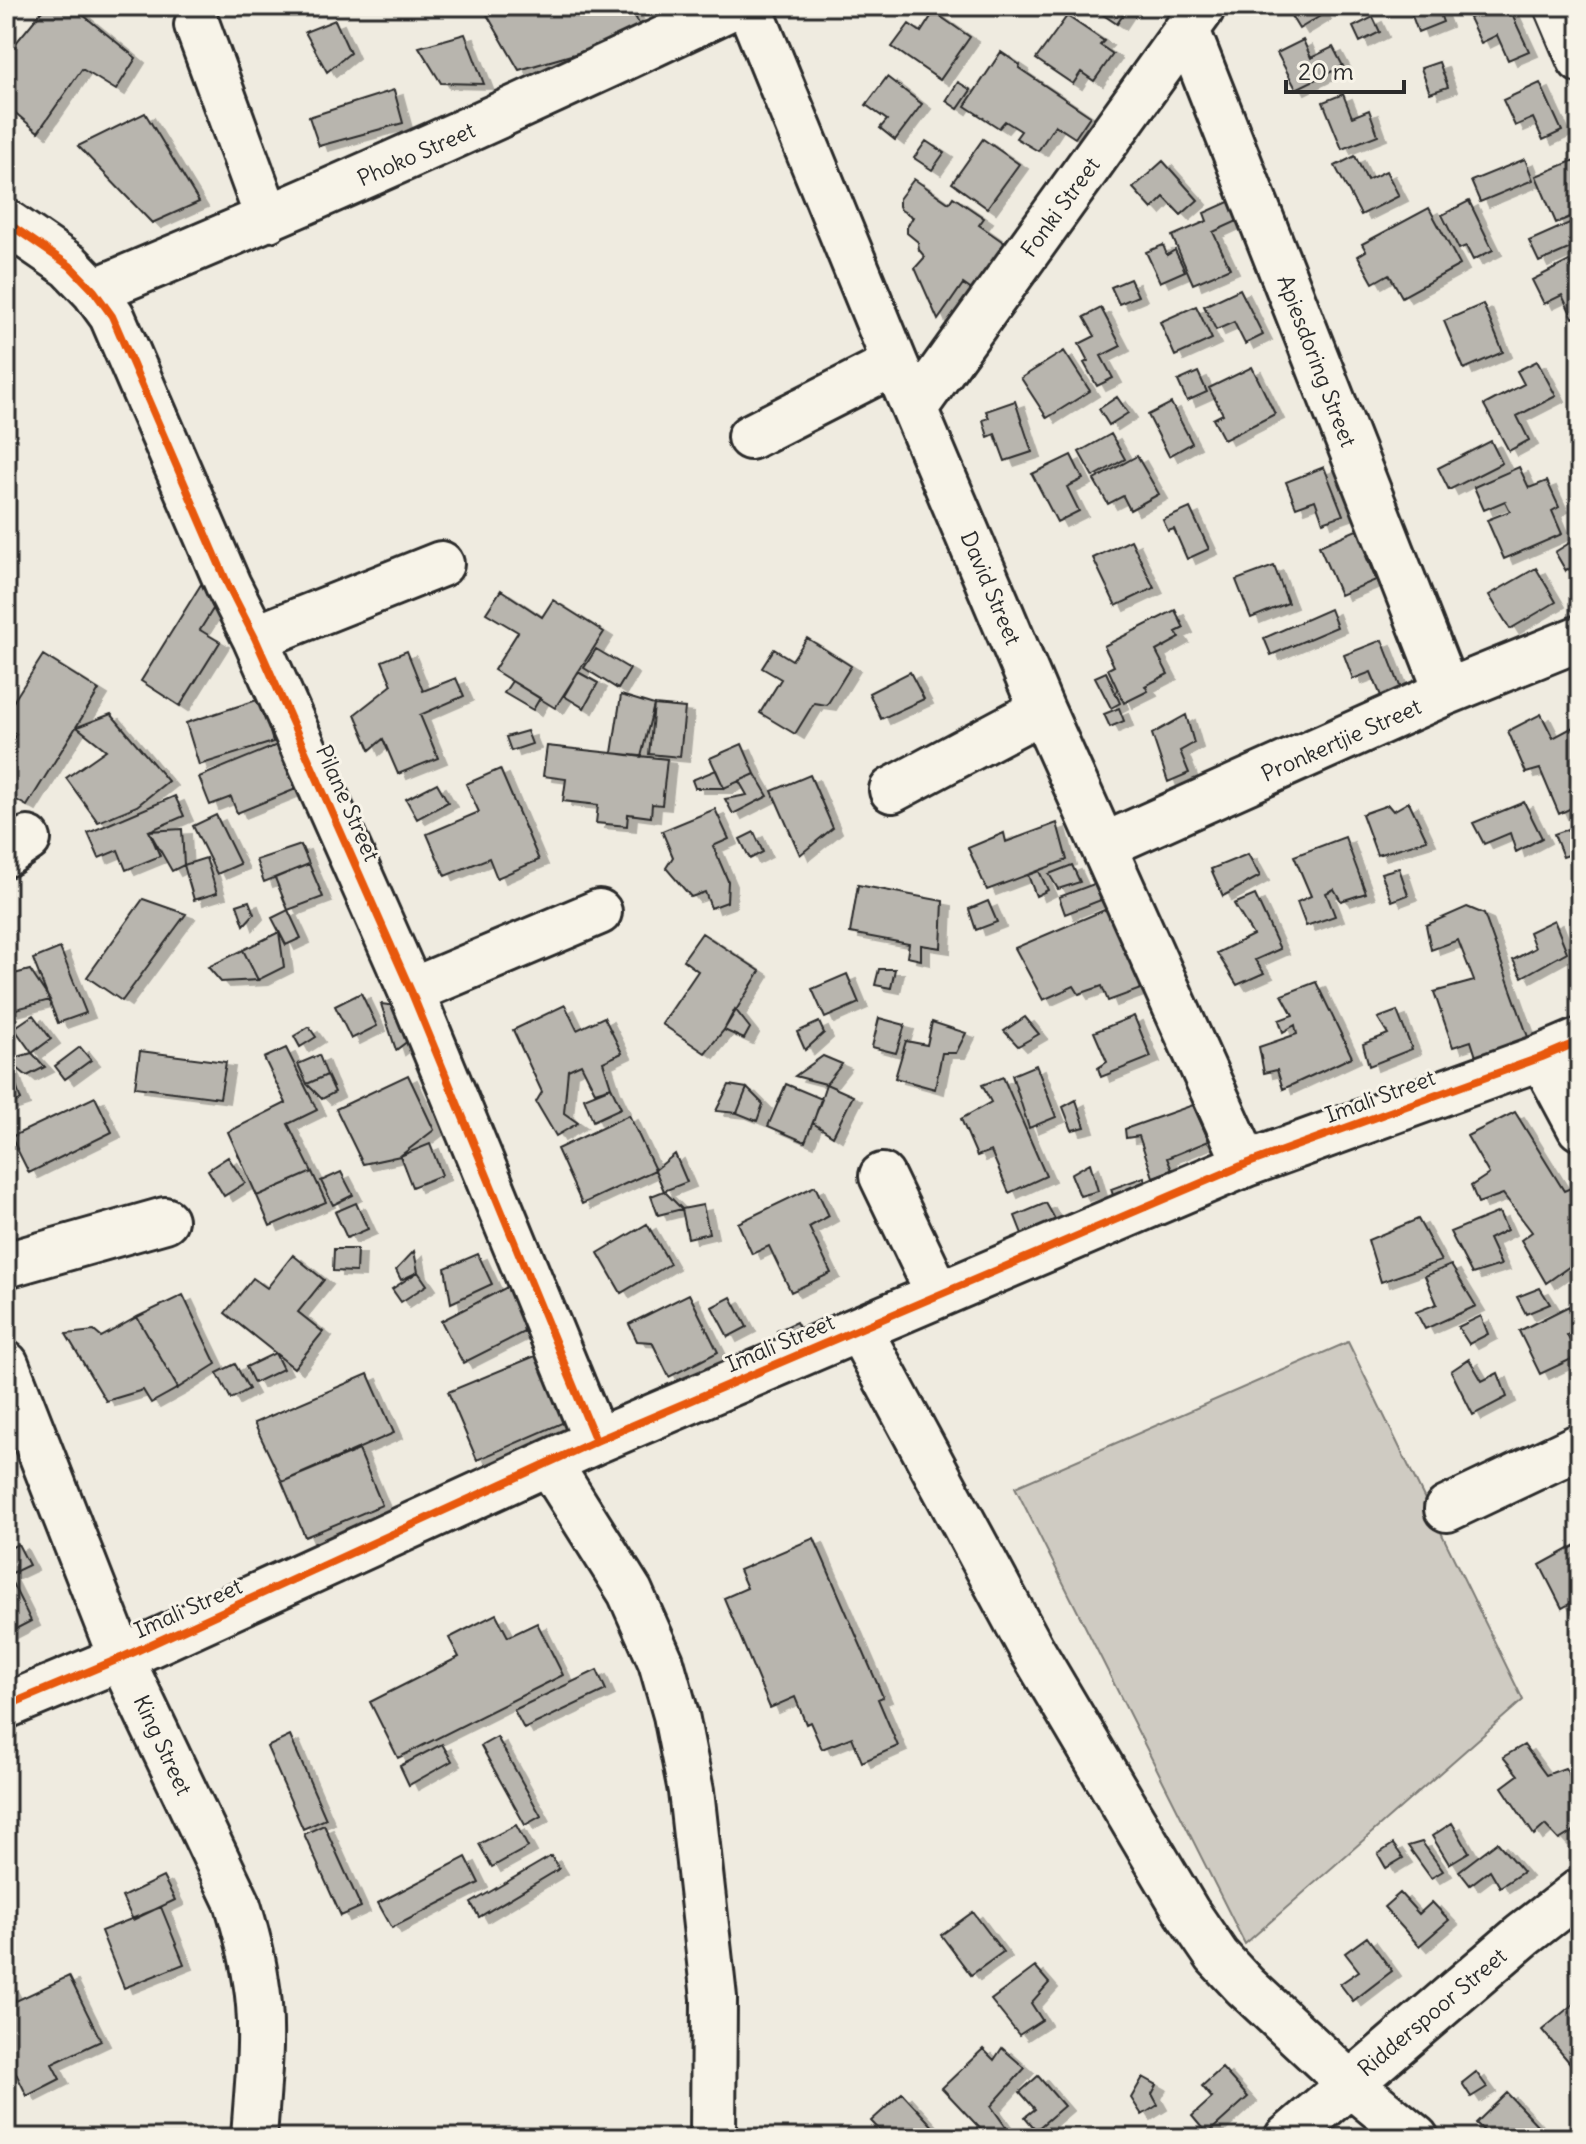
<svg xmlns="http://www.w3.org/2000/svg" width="1586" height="2144" font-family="Delius,sans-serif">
<defs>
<filter id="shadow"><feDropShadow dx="9" dy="5" stdDeviation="0" flood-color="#0004"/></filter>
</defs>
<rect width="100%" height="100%" fill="#efebe0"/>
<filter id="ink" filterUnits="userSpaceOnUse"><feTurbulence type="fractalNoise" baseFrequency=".0125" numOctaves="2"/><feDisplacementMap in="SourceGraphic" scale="16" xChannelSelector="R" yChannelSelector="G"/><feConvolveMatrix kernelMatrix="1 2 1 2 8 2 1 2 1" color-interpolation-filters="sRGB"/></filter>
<g filter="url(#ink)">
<path fill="#cfcbc2" stroke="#7d7b76" stroke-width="2" d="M1348,1342L1523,1700L1245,1944L1015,1487Z"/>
<path fill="#b8b5ae" stroke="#2b2b2b" stroke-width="2" filter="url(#shadow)" d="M46,6H72L136,58L116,90L82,69L38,132L6,105V55Z
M482,6H630L644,34L519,70Z
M1090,6H1129L1117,24Z
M1285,6H1317L1322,15L1299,29Z
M1420,6H1437L1443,22L1418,32L1410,10Z
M1495,6H1508L1529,51L1508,60L1497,35L1481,43L1469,18Z
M934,12L970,37L940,80L892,47L909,24L921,32Z
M1067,16L1104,41L1100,45L1113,54L1094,81L1081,72L1073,84L1036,59Z
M1373,17L1380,32L1360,42L1353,27Z
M335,20L350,53L327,72L305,32Z
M465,34L484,84L441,83L419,47Z
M1303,40L1311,58L1333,47L1343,66L1296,89L1277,53Z
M1001,52L1020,65L1019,68L1090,116L1075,138L1055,125L1038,151L1016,138L1021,131L1005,121L999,128L965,106Z
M1439,62L1448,87L1430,93L1421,68Z
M887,77L922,104L895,140L880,128L887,120L866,105Z
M958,82L971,90L958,109L946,101Z
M1540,83L1562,131L1543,140L1533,118L1515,126L1503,100Z
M394,90L403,123L319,146L309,117Z
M1343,94L1352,117L1369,110L1378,135L1342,149L1323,102Z
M145,113L199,202L152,223L78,146Z
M983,139L1019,164L987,208L952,183Z
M926,141L944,153L932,170L914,158Z
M1355,156L1367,180L1386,171L1399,196L1361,215L1335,166Z
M1525,159L1533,180L1480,202L1471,181Z
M1577,159L1580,165V213L1556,223L1536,176Z
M1163,161L1198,200L1181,215L1164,197L1152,209L1133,188Z
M914,179L949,203L953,197L984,218L979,225L1009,246L976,293L963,284L938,320L915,268L925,257L919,250L918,242L907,233V227L913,217L901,210L899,206V199Z
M1235,199L1244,218L1213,232L1230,268L1193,284L1172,236L1207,221L1204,213Z
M1469,201L1493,250L1473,260L1466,246L1459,249L1442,215Z
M1429,208L1460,265L1402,297L1389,274L1373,283L1358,256L1366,251L1362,244Z
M1574,221L1580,233V244L1539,262L1529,241Z
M1163,245L1167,255L1175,250L1185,271L1160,282L1146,252Z
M1569,261L1580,284V315L1573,318L1562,295L1544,304L1532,280Z
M1130,279L1138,296L1119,304L1111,287Z
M1240,289L1263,335L1245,344L1234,322L1216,330L1204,306Z
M1483,304L1503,352L1464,369L1444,321Z
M1196,306L1212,339L1175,356L1160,322Z
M1101,308L1121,346L1101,356L1113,378L1097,386L1084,363L1088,361L1079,344L1095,336L1084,317Z
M1064,351L1090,391L1047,418L1021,378Z
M1537,361L1556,396L1517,416L1529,440L1509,451L1484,405L1524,384L1517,371Z
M1252,367L1275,414L1224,440L1213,419L1223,414L1209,388Z
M1198,372L1207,392L1187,401L1178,381Z
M1117,397L1128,413L1109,425L1099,409Z
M1015,401L1032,452L1005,461L995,434L988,437L983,420L989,418L986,411Z
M1171,403L1192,443L1169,456L1148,415Z
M1111,434L1125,459L1093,477L1079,452Z
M1491,441L1502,463L1449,490L1438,468Z
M1071,455L1083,479L1067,487L1079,511L1057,522L1032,474Z
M1137,456L1159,494L1130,510L1123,496L1108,504L1094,480Z
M1324,467L1343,515L1323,522L1315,500L1296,507L1286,482Z
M1519,467L1529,488L1547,481L1559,507L1552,511L1562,534L1504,559L1487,520L1510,511L1505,501L1484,510L1474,487Z
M1190,508L1209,549L1187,559L1174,529L1168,531L1163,520Z
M1361,528L1372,554L1366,556L1376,580L1340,595L1319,546Z
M1576,539L1580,545V562L1566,571L1555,552Z
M1131,540L1154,588L1116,606L1093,558Z
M1274,566L1288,603L1251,618L1236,580Z
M1536,568L1556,602L1510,629L1489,595Z
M208,573L228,585L200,630L220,642L180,706L141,681Z
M501,590L542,617L553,600L604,632L555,708L494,670L518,632L486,613Z
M1330,609L1337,627L1271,655L1264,638Z
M1175,610L1184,628L1176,632L1180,638L1156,651L1168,674L1145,686L1148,691L1124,703L1108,669L1114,666L1104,646Z
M807,638L851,666L827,705L814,703L795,734L760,713L781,679L762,668L774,649L792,660Z
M1382,640L1401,689L1381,696L1371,672L1353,679L1344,655Z
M596,649L630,669L618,689L584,668Z
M407,651L423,691L456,678L464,696L420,715L438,758L398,774L383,739L370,750L355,714L392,685L382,661Z
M43,655L99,690L27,806L6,794V751L16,734L6,728V713Z
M578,672L598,683L584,708L564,696Z
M910,672L924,699L881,719L869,693Z
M1106,672L1120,703L1111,708L1095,677Z
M512,681L540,698L533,710L504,693Z
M621,695L654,705L641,757L612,753Z
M260,699L273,742L199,765L186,723Z
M654,705L685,708L680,757L649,754Z
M1119,708L1124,721L1110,727L1104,714Z
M111,714L168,781L137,806L98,822L66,778L106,750L77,727Z
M1541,714L1553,738L1577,725L1580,733V804L1559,814L1540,769L1526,773L1508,731Z
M1186,715L1194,743L1180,751L1189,773L1168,782L1152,734Z
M527,731L532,744L511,751L506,737Z
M282,743L301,787L237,813L231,797L210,805L199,777Z
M742,744L755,774L724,788L710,758Z
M547,746L667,759L662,805L652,804L651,817L628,814L627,826L596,823L598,805L563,801L566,779L543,776Z
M500,769L539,860L497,878L489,858L445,876L427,834L479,812L466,784Z
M716,770L724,788H695L692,780Z
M755,774L768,796L733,814L725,799L747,795L739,781Z
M810,775L833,828L800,855L772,791Z
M437,783L448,802L417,819L406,799Z
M175,796L184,816L149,831L160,856L126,870L118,850L99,858L88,833Z
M1409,802L1427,840L1377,855L1362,814L1388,805L1393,811Z
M1524,802L1542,838L1516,852L1510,833L1484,844L1473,823Z
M715,809L729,839L713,846L728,881L727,902L711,908L705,892L691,897L666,868L673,857L662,831Z
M216,815L240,864L217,874L193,826Z
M1057,823L1067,860L987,890L968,848L1004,833L1006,842Z
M1580,825V851L1563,857L1554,834Z
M182,829L184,865L172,871L149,831Z
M754,832L763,852L750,859L740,839Z
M1345,837L1366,893L1341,901L1334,889L1326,893L1335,916L1306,926L1297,902L1311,896L1294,856Z
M301,845L309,864L264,882L256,860Z
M1248,854L1260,876L1223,896L1211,869Z
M206,858L217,893L194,900L184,865Z
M309,864L323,897L288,910L275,878Z
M1072,865L1080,882L1058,889L1049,874Z
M1399,868L1408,895L1392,901L1381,873Z
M1039,871L1048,890L1036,896L1028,875Z
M1094,884L1101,900L1065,914L1059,897Z
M858,885L943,901L941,948L921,945V960L907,957L909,944L850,933Z
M1255,895L1280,949L1255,960L1264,973L1237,985L1217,953L1253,935L1234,904Z
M143,899L186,914L122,1001L87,977Z
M249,901L254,914L244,925L237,905Z
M988,901L997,922L976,930L969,909Z
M1467,907L1484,914L1533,1051L1479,1066L1471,1041L1453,1047L1434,992L1474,981L1458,940L1431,950L1426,925Z
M1109,908L1149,986L1108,1001L1102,986L1079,994L1074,986L1043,1000L1015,948Z
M288,910L301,938L286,945L272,918Z
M1554,920L1567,952L1522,977L1513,960L1535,948L1529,932Z
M279,932L284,967L258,980L243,950Z
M702,933L760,971L724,1030L705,1053L662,1024L698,971L683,960Z
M60,948L86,1013L58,1023L33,959Z
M243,950L258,980L221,982L208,967Z
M879,969H895L891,988L875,985Z
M30,970L50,1000L9,1011L6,999V976Z
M847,974L859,1003L825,1018L812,989Z
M1316,982L1352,1057L1283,1089L1277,1070L1264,1073L1259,1047L1297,1034L1295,1025L1283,1032L1279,1020L1293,1015L1282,995Z
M361,993L377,1026L351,1039L335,1006Z
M381,1004L397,1006L417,1034L396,1050Z
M565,1005L577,1030L604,1017L622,1053L603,1062L611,1087L595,1092L581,1064L568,1070L564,1113L578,1123L556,1136L536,1102L542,1092L513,1030Z
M735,1009L750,1028L744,1039L724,1030Z
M1397,1011L1412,1049L1369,1066L1363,1044L1388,1034L1378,1018Z
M33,1015L51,1039L32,1053L14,1028Z
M1134,1016L1151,1057L1101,1077L1098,1068L1107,1062L1094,1032Z
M1025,1017L1039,1034L1018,1046L1004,1031Z
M879,1018L905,1025L896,1053L872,1047Z
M819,1022L824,1033L805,1050L797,1032Z
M932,1022L966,1033L956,1053H942L935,1089L895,1078L906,1041L927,1045Z
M309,1027L316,1037L300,1047L294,1036Z
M80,1047L91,1060L65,1079L55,1066Z
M286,1048L317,1110L288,1124L312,1172L257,1196L228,1132L286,1103L264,1058Z
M140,1051L226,1062L220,1098L135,1087Z
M32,1053L45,1067L27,1076L7,1060Z
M319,1055L327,1075L307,1084L298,1064Z
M823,1056L842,1064L826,1084L795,1076Z
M7,1060L21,1100L6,1105V1061Z
M1036,1065L1056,1117L1029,1128L1012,1075Z
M327,1075L335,1092L322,1099L307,1084Z
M408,1075L434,1130L400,1156L363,1164L336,1109Z
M1003,1077L1046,1176L1009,1193L991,1151L977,1156L961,1119L991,1102L982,1085Z
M786,1084L822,1099L805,1142L768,1126Z
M826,1084L853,1096L833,1136L813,1123Z
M729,1085L747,1088L737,1113L716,1111Z
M611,1087L621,1108L593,1121L584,1098Z
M747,1088L763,1104L757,1121L737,1113Z
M95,1097L112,1132L29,1173L11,1137Z
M1076,1100L1085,1127L1072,1130L1063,1107Z
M1193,1105L1209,1141L1167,1158L1172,1170L1153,1177L1139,1136L1126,1138L1125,1129Z
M1515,1112L1564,1191L1580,1184V1259L1546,1283L1521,1240L1532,1232L1503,1194L1478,1203L1471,1186L1489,1174L1467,1136Z
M629,1115L655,1170L582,1204L557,1149Z
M430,1144L442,1175L412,1187L400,1156Z
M675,1154L687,1182L664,1191L655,1170Z
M228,1157L245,1183L224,1196L208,1170Z
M1090,1163L1098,1191L1080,1196L1071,1174Z
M312,1172L326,1202L270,1226L257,1196Z
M341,1172L353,1195L333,1205L321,1181Z
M1144,1177L1149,1196L1117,1207L1111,1189Z
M815,1186L829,1216L809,1227L831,1273L791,1292L769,1246L752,1254L738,1223Z
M664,1191L682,1209L658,1215L651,1196Z
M356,1203L368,1229L347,1238L335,1212Z
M1046,1203L1060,1228L1026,1244L1015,1216Z
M703,1205L709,1233L688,1238L682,1209Z
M1499,1212L1507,1230L1489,1239L1501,1265L1472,1274L1450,1232Z
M1418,1219L1441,1261L1381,1282L1368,1240Z
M647,1224L670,1264L621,1293L598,1253Z
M334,1249H357L356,1272L333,1271Z
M414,1251L418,1272L401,1280L396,1270Z
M478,1254L492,1284L451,1303L445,1268Z
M293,1255L324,1280L298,1312L323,1332L294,1368L225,1313L253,1278L267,1288Z
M1451,1265L1476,1306L1425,1329L1416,1312L1437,1304L1425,1276Z
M418,1272L427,1285L401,1302L392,1289Z
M515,1283L524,1332L463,1363L441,1321Z
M1540,1288L1550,1304L1526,1314L1517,1297Z
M689,1294L718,1352L669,1377L652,1342L637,1341L629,1324Z
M183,1295L216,1364L178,1388L137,1317Z
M731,1297L747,1327L728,1337L712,1307Z
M1569,1306L1576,1331L1567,1335L1578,1356L1540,1374L1519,1331Z
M1481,1316L1488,1334L1469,1344L1458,1327Z
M137,1317L178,1388L151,1403L143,1390L106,1401L66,1334L94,1331L101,1337Z
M796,1322L803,1335L784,1344L777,1331Z
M275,1353L283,1369L254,1383L246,1367Z
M540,1354L569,1420L477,1460L448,1392Z
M1469,1359L1482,1381L1498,1373L1507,1397L1473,1415L1451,1371Z
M235,1364L249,1389L231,1399L217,1373Z
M368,1374L394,1433L282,1482L254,1423Z
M359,1450L382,1505L305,1537L282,1482Z
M814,1538L883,1697L878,1699L898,1746L862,1762L852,1737L822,1749L810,1722L806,1724L795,1697L770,1708L724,1598L747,1588L739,1570Z
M1580,1543V1598L1562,1608L1540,1565Z
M18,1544L29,1565L6,1576V1550Z
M9,1577L31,1621L6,1634V1578Z
M496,1614L508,1637L537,1623L563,1675L398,1758L370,1702L459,1657L449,1638Z
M597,1670L606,1690L524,1729L514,1710Z
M290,1736L326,1819L303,1829L267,1747Z
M497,1737L541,1816L525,1825L481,1746Z
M442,1744L452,1761L409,1785L400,1766Z
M1524,1745L1546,1775L1565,1768L1580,1791V1827L1559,1840L1545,1825L1534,1835L1502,1787L1518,1775L1503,1757Z
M1452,1823L1469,1852L1449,1864L1432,1836Z
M324,1825L361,1907L341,1916L304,1834Z
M516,1825L528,1847L492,1867L479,1844Z
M1422,1842L1443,1871L1431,1878L1408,1846Z
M1497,1842L1523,1872L1500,1887L1490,1870L1470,1885L1459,1871Z
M1393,1844L1403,1858L1386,1868L1378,1854Z
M551,1856L559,1869L479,1917L471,1903Z
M466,1857L479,1883L392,1928L378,1903Z
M163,1877L175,1900L133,1920L122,1897Z
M1400,1893L1419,1914L1432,1902L1449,1920L1419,1946L1384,1907Z
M161,1907L184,1964L124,1988L101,1931Z
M973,1912L1003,1952L971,1975L941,1935Z
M1367,1937L1392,1971L1353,2001L1340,1984L1359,1971L1345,1953Z
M1035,1967L1049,1983L1031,2003L1042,2020L1019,2035L991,2000Z
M69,1976L101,2041L52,2064L60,2079L27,2096L6,2053V1982L16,2001Z
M1579,1999L1580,2000V2075L1542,2030Z
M1002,2048L1025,2068L991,2106L1008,2130L1001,2138H989L942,2088L983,2049L994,2060Z
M1222,2068L1248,2097L1207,2134L1192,2116L1212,2098L1202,2086Z
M1476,2072L1487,2087L1471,2097L1462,2083Z
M1038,2076L1064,2106L1036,2130L1025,2117L1035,2109L1020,2092Z
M1143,2077L1157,2085L1152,2094L1158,2105L1142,2115L1131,2098Z
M902,2093L937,2131L929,2138H887L871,2121Z
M1507,2093L1540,2128L1529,2138H1491L1476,2123Z"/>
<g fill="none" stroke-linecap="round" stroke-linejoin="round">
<defs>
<path id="minor" d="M749,6L895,363L1042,710L1246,1164
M1557,6L1580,60
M197,25L268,219
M1187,30L1447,692
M6,222L70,266L94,291L112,316L228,585L255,638L411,991L596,1441
M94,291C310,202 523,107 734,6
M915,408L1201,10
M750,437L895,363
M255,638L441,564
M892,790L1042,710
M1103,846L1447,692L1580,638
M6,854L28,839
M411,991L599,912
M1542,1057L1580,1128
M882,1176L939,1295
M6,1265L165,1220
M859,1329L1032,1650L1187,1912L1217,1956L1245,1986L1349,2083L1416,2138
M6,1364L121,1658L237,1902C245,1928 252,1954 256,1981C265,2032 257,2087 254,2138
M549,1463L630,1592L661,1662L676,1715L691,1791L714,1998L713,2138
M1447,1509L1580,1446
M6,1706L121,1658L596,1441L1246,1164L1542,1057L1580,1041
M1287,2138L1522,1936L1580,1891"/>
</defs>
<use href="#minor" stroke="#2b2b2b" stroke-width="50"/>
<use href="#minor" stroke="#f7f3e8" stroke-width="44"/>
<defs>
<path id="cycleway" d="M6,222L70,266L94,291L112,316L228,585L255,638L411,991L596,1441
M6,1706L121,1658L596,1441L1246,1164L1542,1057L1580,1041"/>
</defs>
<use href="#cycleway" stroke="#f7f3e8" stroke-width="13"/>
<use href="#cycleway" stroke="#e8590c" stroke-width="8"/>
</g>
</g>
<g text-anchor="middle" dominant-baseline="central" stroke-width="6" stroke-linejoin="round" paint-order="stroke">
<g font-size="22" fill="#2b2b2b" stroke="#f7f3e8">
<text transform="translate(416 154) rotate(-24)">Phoko Street</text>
<text transform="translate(1060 207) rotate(-54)">Fonki Street</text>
<text transform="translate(1317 361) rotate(69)">Apiesdoring Street</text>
<text transform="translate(991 588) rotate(67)">David Street</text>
<text transform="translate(1341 740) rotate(-24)">Pronkertjie Street</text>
<text transform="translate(348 803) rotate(66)">Pilane Street</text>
<text transform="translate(1380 1096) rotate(-20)">Imali Street</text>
<text transform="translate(780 1343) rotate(-23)">Imali Street</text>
<text transform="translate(188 1608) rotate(-24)">Imali Street</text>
<text transform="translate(163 1745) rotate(65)">King Street</text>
<text transform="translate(1432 2012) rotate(-40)">Ridderspoor Street</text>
</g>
</g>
<rect width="1586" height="2144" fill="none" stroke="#f7f3e8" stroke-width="32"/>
<rect x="16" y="16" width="1554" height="2112" fill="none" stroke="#2b2b2b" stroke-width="3" filter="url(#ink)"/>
<path d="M1286 80v12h118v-12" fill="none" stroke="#2b2b2b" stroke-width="4"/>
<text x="1298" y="80" font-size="24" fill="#2b2b2b" stroke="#f7f3e8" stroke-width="6" paint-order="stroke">20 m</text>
</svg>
